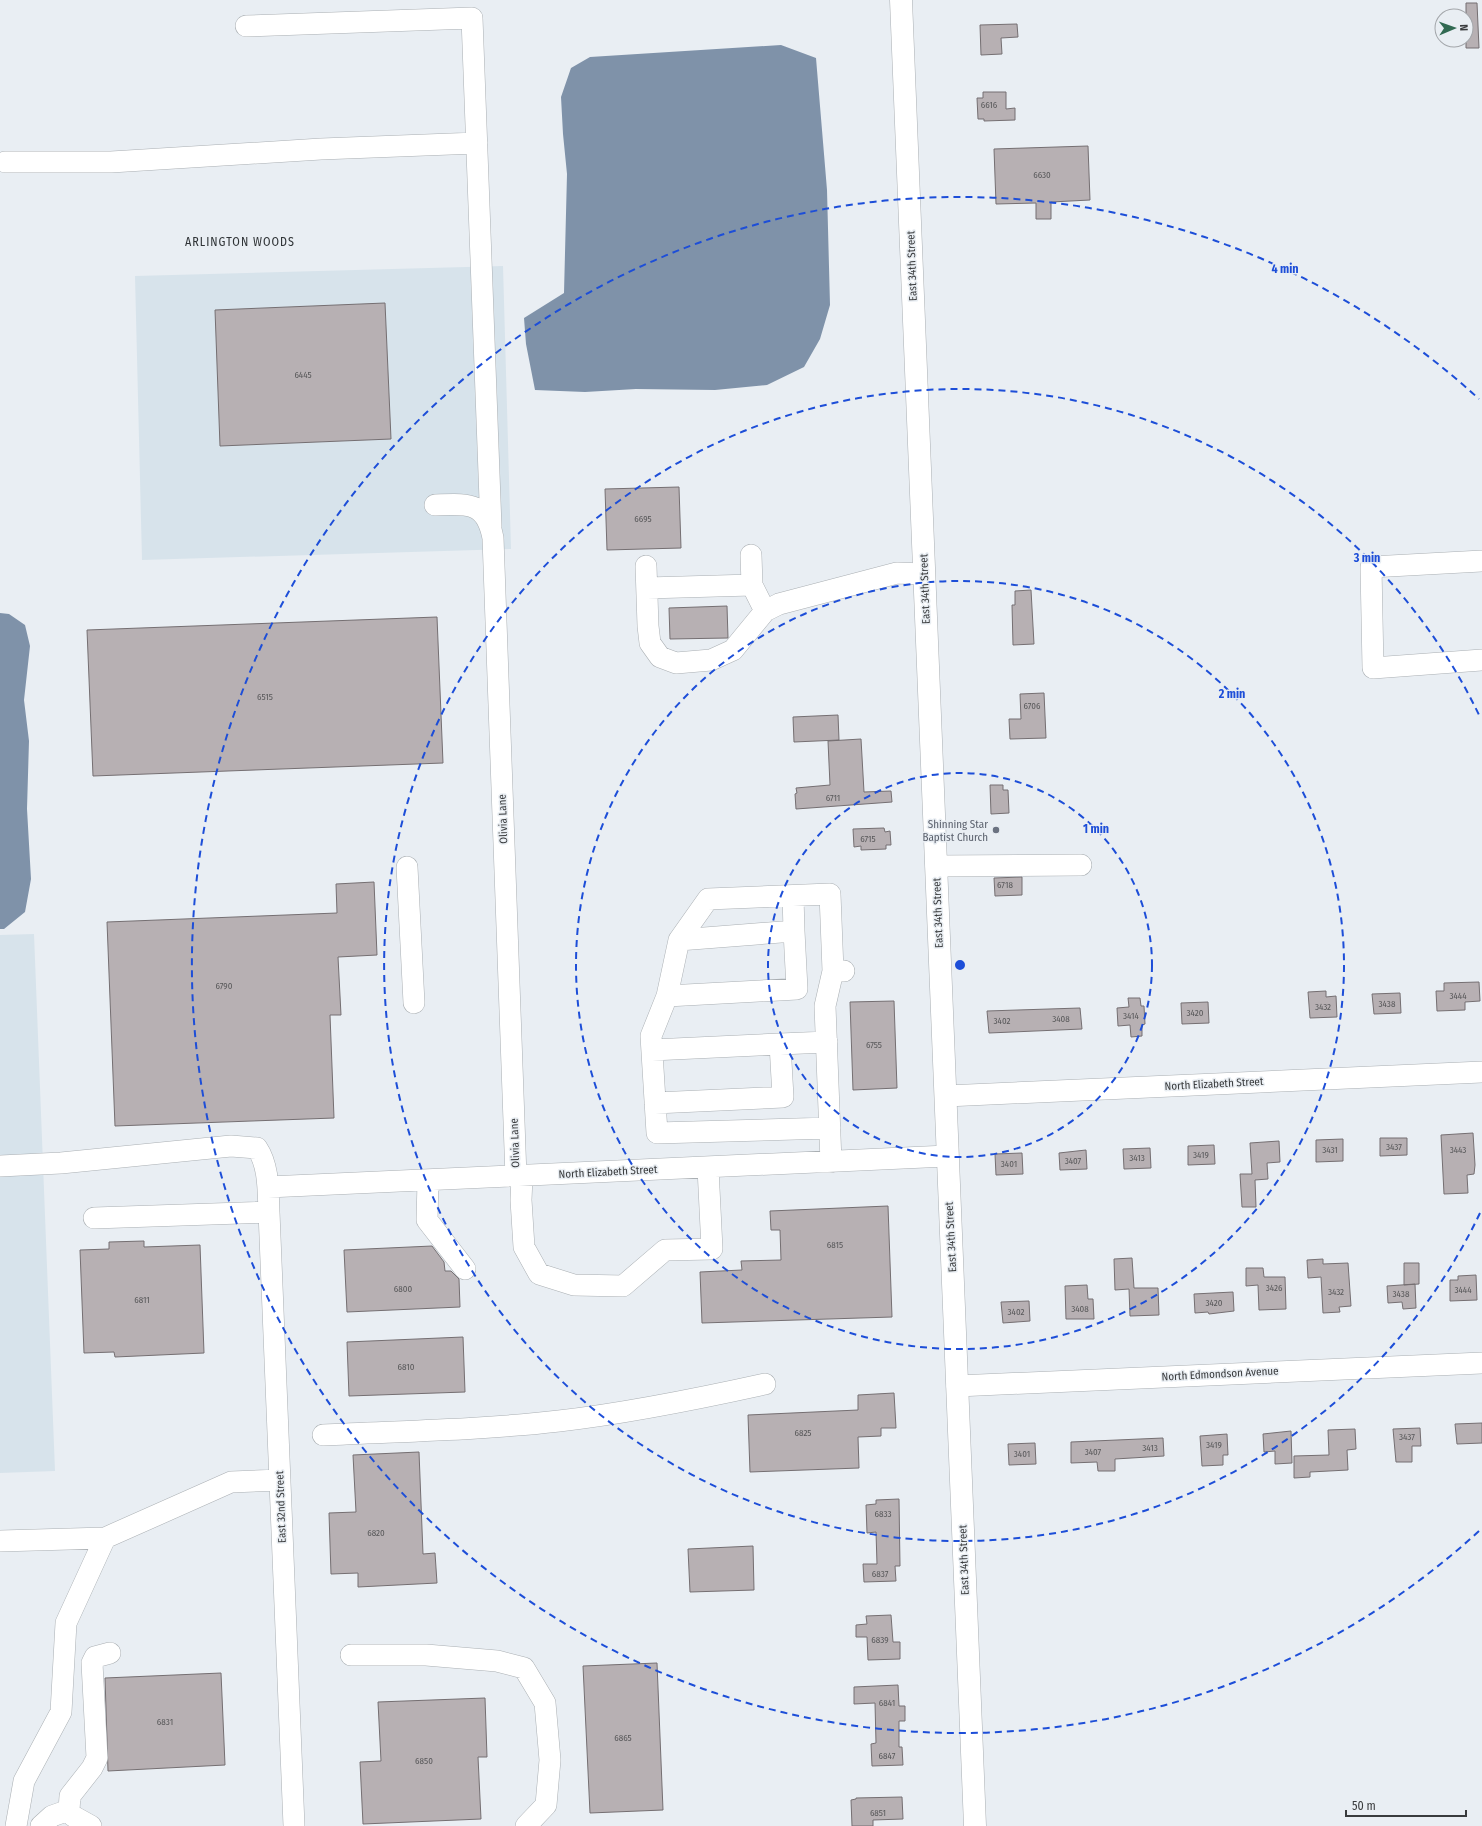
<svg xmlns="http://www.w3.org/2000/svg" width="1482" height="1826" font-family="'Fira Sans Condensed',sans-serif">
<rect width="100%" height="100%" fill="#e9eef3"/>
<path fill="#d7e3eb" d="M503,266L511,549L142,560L135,276Z
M34,934L55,1471L0,1473V935Z"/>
<path fill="#7f92a9" d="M781,45L816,58L827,190L830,305L820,339L804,367L767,385L715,390L636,389L585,392L535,390L526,344L524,318L564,293L567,174L563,134L561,97L571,68L590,57Z
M0,613L9,614L25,625L30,646L24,700L29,741L27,809L31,879L25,912L4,929H0Z"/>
<path fill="#b7b0b3" stroke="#756f72" d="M1466,3H1477L1479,48H1466Z
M1017,24L1018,37L1001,38L1002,54L981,55L980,25Z
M983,92H1006V109L1015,108V120L984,121V119H978L977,98H983Z
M1088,146L1090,200L1051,202V219H1036V203L996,204L994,149Z
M385,303L391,439L220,446L215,310Z
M679,487L681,548L607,550L605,489Z
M1031,590L1034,644L1013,645L1012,605H1015V591Z
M727,606L728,638L670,639L669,608Z
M437,617L443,763L93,776L87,630Z
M1044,693L1046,738L1010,739L1009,719H1021L1020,694Z
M838,715L839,740L794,742L793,717Z
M861,739L864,792L891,791L892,802L796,809L795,794L797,793L796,788L830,785L828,741Z
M990,785H1003V790H1008L1009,813L991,814Z
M884,828L885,832L890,831L891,845H886V849L861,850V846L854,847L853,829Z
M1022,877V895L995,896L994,878Z
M374,882L377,955L338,957L341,1015H330L334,1118L115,1126L107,922L337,913L336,884Z
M1479,982L1480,1001L1465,1002V1010L1437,1011L1436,991H1444V983Z
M1326,991V997L1336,996L1337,1017L1310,1018L1308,992Z
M1400,993L1401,1013L1374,1014L1372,994Z
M1128,998H1140L1141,1006H1144L1145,1024L1142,1025V1036L1131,1037L1130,1025L1118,1026L1117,1008L1129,1007Z
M894,1001L897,1088L853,1090L850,1002Z
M1208,1002L1209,1023L1182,1024L1181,1003Z
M1080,1008L1082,1029L989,1033L987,1011Z
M1473,1133L1475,1165L1474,1174L1467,1175L1468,1193L1444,1194L1441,1135Z
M1380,1138H1407V1155L1380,1156Z
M1343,1139V1161L1316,1162V1140Z
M1279,1141L1280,1162L1267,1163L1268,1179L1255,1180L1256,1207H1242L1240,1174H1252L1250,1143Z
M1214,1145L1215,1164L1188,1165V1146Z
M1150,1148L1151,1168L1124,1169L1123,1149Z
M1086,1150L1087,1169L1060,1170L1059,1153Z
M1022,1153L1023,1174L996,1175L995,1154Z
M888,1206L892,1317L702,1323L700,1272L742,1270L741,1261L781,1260L780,1230H771L770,1211Z
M144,1241V1247L200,1245L204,1353L115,1357L114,1352L84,1353L80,1250L109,1249V1242Z
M432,1246L444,1262L445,1271H451L459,1279L460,1307L347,1312L344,1250Z
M1132,1258L1134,1288H1158L1159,1315L1130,1316L1129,1289L1115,1290L1114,1259Z
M1323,1259V1264L1348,1263L1351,1306L1339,1307L1340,1312L1323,1313L1321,1277L1308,1278L1307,1260Z
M1404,1263H1419V1284L1404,1285Z
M1246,1268H1263L1264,1277H1285L1286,1309L1259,1310L1258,1285L1246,1286Z
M1476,1275L1477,1300L1450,1301V1280H1458V1276Z
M1415,1284L1416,1308L1403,1309L1402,1302L1388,1303L1387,1286Z
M1087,1285L1088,1299H1093L1094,1319H1066L1065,1286Z
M1233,1292L1234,1311L1209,1314L1208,1312L1195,1313L1194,1294Z
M1029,1301L1030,1321L1003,1323L1001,1302Z
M463,1337L465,1392L349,1396L347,1342Z
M894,1393L896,1428H881V1436L858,1437L859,1468L750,1472L748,1415L858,1410V1395Z
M1482,1423V1443L1457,1444L1455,1424Z
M1420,1428L1421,1446H1412V1462H1396L1393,1429Z
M1355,1429L1356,1449L1347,1450L1348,1470L1310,1472V1477L1294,1478V1456L1329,1455L1328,1430Z
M1291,1431L1292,1463L1275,1464V1451L1264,1452L1263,1434Z
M1227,1434L1228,1455H1223V1465L1202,1466L1200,1436Z
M1163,1438L1164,1456L1115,1459V1471H1098L1097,1462L1071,1463V1442Z
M1035,1443L1036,1464L1009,1465L1008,1444Z
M419,1452L423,1554L435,1553L437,1583L358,1587V1573L331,1574L329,1513L356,1512L353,1455Z
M899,1499L900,1566H895L896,1581L864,1582L863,1564H877L876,1532L867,1533L866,1505L876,1504V1500Z
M753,1546L754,1590L690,1592L688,1549Z
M891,1615L893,1642H900V1659L868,1660L867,1637H856V1625L867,1624L866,1616Z
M657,1663L663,1810L590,1813L583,1666Z
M221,1673L225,1765L108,1771L105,1678Z
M898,1685L899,1706H905V1721H899V1747H902L903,1765L872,1766L871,1744L876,1743L875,1703L854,1704V1687Z
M485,1698L487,1757H478L481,1819L363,1824L360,1762L381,1761L378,1702Z
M902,1797L903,1819L873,1820V1826H852L851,1800L856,1799V1798Z"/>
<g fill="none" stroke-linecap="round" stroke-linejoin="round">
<defs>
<path id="minor" d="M246,26L472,18L491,527
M5,162H111L321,149L477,143
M435,505C468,504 486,501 493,538L516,1177
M751,555L752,585
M1482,561L1371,567L1373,668L1482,660
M646,566L648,626L650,643L660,657L676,663L711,660L733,650L765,611L779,604L897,573L924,574
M647,588L752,585L765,611
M936,866L1081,865
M407,867L414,1003
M793,896L794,931L679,940L708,899L830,894L833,971H844
M679,940L667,996L797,989L794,931
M667,996L651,1036L657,1133L830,1128
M780,1044L827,1042
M652,1050L780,1044L783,1097L655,1103
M946,1096L1482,1072
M831,1162L825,1006L833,971
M0,1166L61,1163L231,1146L257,1148C269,1166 268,1190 269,1212L294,1826
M522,1177L521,1200L524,1247L539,1274L574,1285L623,1286L665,1250L712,1249L708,1168
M428,1181L427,1220L465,1269
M268,1187L947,1156
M94,1218L269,1212
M957,1386L1482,1363
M323,1435C402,1431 481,1430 559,1421C629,1413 697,1399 765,1384
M0,1541L105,1538
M351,1655H426L497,1661L524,1668L545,1703L550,1760L546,1805L526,1826
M16,1826L24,1781L61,1712L66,1623L105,1538L231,1482L280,1480
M41,1826L52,1816L69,1810
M91,1826L73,1816L69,1810L70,1796L92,1768L97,1758L92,1663L95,1657L110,1653"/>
<path id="major" d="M901,0L975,1826"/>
</defs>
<use href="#minor" stroke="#aaafb3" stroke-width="22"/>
<use href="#major" stroke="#aaafb3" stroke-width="23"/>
<use href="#minor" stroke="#fff" stroke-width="21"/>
<use href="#major" stroke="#fff" stroke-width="22"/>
</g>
<g fill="none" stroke="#1d4ed8" stroke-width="2" stroke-dasharray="7 5">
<circle cx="960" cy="965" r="192"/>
<circle cx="960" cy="965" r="384"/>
<path d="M1480 1213A576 576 0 1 1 1480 717"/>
<path d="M1479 1531A768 768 0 1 1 1479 399"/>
</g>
<circle fill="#6b7280" stroke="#e9eef3" stroke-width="1.5" cx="996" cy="830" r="4"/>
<g text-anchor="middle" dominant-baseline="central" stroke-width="3" stroke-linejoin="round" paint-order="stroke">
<g font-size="9" fill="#58585a">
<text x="989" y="105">6616</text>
<text x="1042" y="175">6630</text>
<text x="303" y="375">6445</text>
<text x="643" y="519">6695</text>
<text x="265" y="697">6515</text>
<text x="1032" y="706">6706</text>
<text x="833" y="798">6711</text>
<text x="868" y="839">6715</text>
<text x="1005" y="885">6718</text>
<text x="224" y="986">6790</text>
<text x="1458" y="996">3444</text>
<text x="1387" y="1004">3438</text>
<text x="1323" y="1007">3432</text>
<text x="1195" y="1013">3420</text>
<text x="1131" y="1016">3414</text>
<text x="1061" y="1019">3408</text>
<text x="1002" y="1021">3402</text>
<text x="874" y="1045">6755</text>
<text x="1394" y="1147">3437</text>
<text x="1330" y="1150">3431</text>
<text x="1458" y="1150">3443</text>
<text x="1201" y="1155">3419</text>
<text x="1137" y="1158">3413</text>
<text x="1073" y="1161">3407</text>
<text x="1009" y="1164">3401</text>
<text x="835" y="1245">6815</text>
<text x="1274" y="1288">3426</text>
<text x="403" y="1289">6800</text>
<text x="1463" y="1290">3444</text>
<text x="1336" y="1292">3432</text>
<text x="1401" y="1294">3438</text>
<text x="142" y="1300">6811</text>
<text x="1214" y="1303">3420</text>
<text x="1080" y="1309">3408</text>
<text x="1016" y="1312">3402</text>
<text x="406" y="1367">6810</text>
<text x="803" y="1433">6825</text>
<text x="1407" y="1437">3437</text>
<text x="1214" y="1445">3419</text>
<text x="1150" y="1448">3413</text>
<text x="1093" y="1452">3407</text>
<text x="1022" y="1454">3401</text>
<text x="883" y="1514">6833</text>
<text x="376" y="1533">6820</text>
<text x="880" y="1574">6837</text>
<text x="880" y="1640">6839</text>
<text x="887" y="1703">6841</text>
<text x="165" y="1722">6831</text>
<text x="623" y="1738">6865</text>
<text x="887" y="1756">6847</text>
<text x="424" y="1761">6850</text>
<text x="878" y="1813">6851</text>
</g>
<g font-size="11" fill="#393b3d" stroke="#e9eef3">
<text transform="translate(912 266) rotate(-92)">East 34th Street</text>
<text transform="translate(925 589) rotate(-92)">East 34th Street</text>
<text transform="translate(503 819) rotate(-92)">Olivia Lane</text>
<text transform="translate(938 913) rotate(-92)">East 34th Street</text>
<text transform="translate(1214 1084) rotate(-3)">North Elizabeth Street</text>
<text transform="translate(515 1143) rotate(-92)">Olivia Lane</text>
<text transform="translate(608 1172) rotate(-3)">North Elizabeth Street</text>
<text transform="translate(951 1237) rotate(-93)">East 34th Street</text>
<text transform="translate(1220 1374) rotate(-3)">North Edmondson Avenue</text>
<text transform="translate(281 1507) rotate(-92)">East 32nd Street</text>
<text transform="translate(964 1560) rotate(-92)">East 34th Street</text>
</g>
<g font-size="11" fill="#5b616d" stroke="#e9eef3" text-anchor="end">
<text x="988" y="824">Shinning Star<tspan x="988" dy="13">Baptist Church</tspan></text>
</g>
<g font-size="12" letter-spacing="1" fill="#2f3336" stroke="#e9eef3">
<text x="240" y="242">ARLINGTON WOODS</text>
</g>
</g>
<circle cx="960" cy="965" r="6" fill="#1d4ed8" stroke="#e9eef3" stroke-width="2"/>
<g font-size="12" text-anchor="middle" font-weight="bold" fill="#1d4ed8" stroke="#e9eef3" stroke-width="3" stroke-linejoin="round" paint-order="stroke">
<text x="1285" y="273">4 min</text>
<text x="1367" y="562">3 min</text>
<text x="1232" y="698">2 min</text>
<text x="1096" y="833">1 min</text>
</g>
<g transform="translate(1454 28) rotate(88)"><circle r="19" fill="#e9eef3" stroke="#a3a6aa"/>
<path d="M0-3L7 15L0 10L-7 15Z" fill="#316a52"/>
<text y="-6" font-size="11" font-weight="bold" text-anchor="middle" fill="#393b3d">N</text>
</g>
<path d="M1346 1810v6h120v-6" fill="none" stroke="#393b3d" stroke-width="2"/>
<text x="1352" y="1810" font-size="12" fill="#393b3d" stroke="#e9eef3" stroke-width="3" paint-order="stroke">50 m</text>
</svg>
